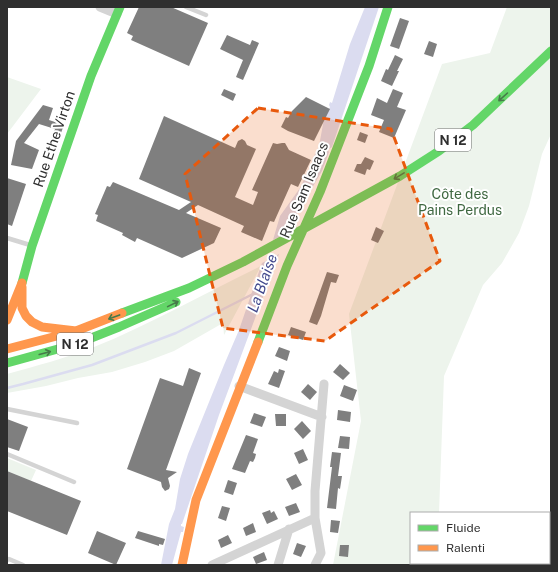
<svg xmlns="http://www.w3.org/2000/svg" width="558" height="572" font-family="'Public Sans',sans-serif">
<rect width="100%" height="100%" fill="#fff"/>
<path fill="#edf4ec" d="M507,7H551V134L542,154L529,206L519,233L502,263L483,285L444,376L439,513H411V563H438L437,565H333L361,421L349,314L442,64L490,53Z
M7,77L41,89L7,134Z
M261,266L224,335L223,323L174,351L145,362L112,372L78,378L46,386L7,393V374C36,366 66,358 94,347C151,324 205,293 261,266Z
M7,458L36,470L31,481L7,471Z"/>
<path fill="#dbdcf0" d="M365,7H379L332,147L328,150L329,152L322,171L285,234L273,240L280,216L300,188L313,161L312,160L319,146L324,119L330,107L329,105L330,102L332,103L350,44Z
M279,254L219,415L182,524H181V526L184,527L183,532H181L172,565H161L169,524L175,509L180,479L188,454L224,365L239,330L262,263Z"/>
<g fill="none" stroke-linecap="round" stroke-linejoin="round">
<path stroke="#dbdcf0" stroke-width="2.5" d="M7,388L23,384L92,365L176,333L253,294"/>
</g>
<path fill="#7f7f7f" d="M139,7H171L208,23L189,66L131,40L133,36L127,33Z
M400,18L409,21L399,49L390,46Z
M227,35L250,45L252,40L259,43L243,80L236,77L243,60L220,49Z
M429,41L437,44L433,57L424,54Z
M395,55L403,59L397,71H399L392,86L381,81L386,69L388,70Z
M224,89L236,94L233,101L221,95Z
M393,89L403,93L397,107L406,110L394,138L379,132L384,120L371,115L377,98L387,103Z
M306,97L330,109L314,141L288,131L281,127L286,117L288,118L292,111Z
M43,105L53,108L49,120L64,125L51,159L45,156L55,129L39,124L24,143L39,150L32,169L11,165L16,141Z
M164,116L235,148L238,141L242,139L245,141L247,145L256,149L235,197L253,205L258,192L252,190L273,143L277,144L282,143H285L289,150L311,160L298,187L291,184L274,222L270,221L262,241L241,232L244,226L198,205L186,213L221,228L214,243L182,258L137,238L135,242L122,235L123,233L96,221L98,215L95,214L107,186L110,187L113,182L179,210L191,202L139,179Z
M360,132L368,135L365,143L357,140Z
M365,157L374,161L370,170L367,169L365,175L354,171L357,164H361Z
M7,178L26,184L12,226L7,224Z
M376,227L384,231L378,243L371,240Z
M327,272L339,275L336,283L331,282L321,316L317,325L309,322Z
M291,327L306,332L303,340L288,335Z
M279,347L290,351L287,361L275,356Z
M340,364L350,373L343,380L333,372Z
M189,368L201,373L166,470L177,472L168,478L170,486L169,489L165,491L162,487L161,482L127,469L160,378L183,386Z
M279,369L285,371L279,388L268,384L274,371L278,373Z
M308,384L317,392L310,400L301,392Z
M344,385L357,390L353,401L340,396Z
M338,410L351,412L350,422L337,420Z
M254,413L266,417L262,427L250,423Z
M275,414H286V426H276Z
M7,419L28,427L19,451L7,447Z
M302,421L311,431L303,439L294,429Z
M246,435L258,439L253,453L256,454L255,458L253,462L250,461L245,473L232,469Z
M340,436L350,437L349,449L338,448Z
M303,449L308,460L299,464L294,453Z
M332,452L341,453L338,476H342L340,489L338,488L336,509L327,508L332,467H330Z
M7,471L81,501L67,535L7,511Z
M296,474L302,485L292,490L286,479Z
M228,480L237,483L233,495L224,492Z
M296,503L300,512L289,516L285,507Z
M222,506L230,508L226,521L218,518Z
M270,510L271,513L274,511L278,519L267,524L262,513Z
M331,520L340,521L338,533L330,532Z
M253,523L256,532L246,536L243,528Z
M97,531L126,543L116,565L88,553Z
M138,531L165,539L163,545L159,544V546L135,538Z
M228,535L232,543L221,548L218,540Z
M297,543L306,546L301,557L293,554Z
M340,545H349L348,557L339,556Z
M264,552L267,560L256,564L253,557Z"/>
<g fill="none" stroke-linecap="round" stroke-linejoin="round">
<path stroke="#d4d4d4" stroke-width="4.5" d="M186,7L206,15
M7,238L30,245
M7,409L77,423
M7,454L74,482
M7,560L9,559L23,565"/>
<path stroke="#d4d4d4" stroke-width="9" d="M100,7L117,14
M239,386L322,417
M212,565L315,518
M278,565L289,529
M315,565L321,553L315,518V491L324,384"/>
<path stroke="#63d668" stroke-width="9" d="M22,283L32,246L91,76L120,7
M122,313L189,288L243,262L400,176L439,151L473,125L551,51
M258,342L287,266L320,192L369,66L388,7
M7,363L76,344L119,327L176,302"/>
<path stroke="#ff974d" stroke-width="9" d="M22,287V308L26,316L32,322L42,327L76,331L122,313
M7,320L22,283
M7,349L76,331
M182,565L196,500L258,342"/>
</g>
<defs><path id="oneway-shaft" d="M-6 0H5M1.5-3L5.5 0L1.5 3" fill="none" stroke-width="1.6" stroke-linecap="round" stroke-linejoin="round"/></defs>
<g stroke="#467a49">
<use href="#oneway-shaft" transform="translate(503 97) rotate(138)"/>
<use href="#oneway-shaft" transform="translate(399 176) rotate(149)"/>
<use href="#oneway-shaft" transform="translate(173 304) rotate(-26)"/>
<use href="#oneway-shaft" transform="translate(114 317) rotate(160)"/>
<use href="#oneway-shaft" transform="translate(45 353) rotate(-15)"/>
</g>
<path fill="#e8590c" fill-opacity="0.2" stroke="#e8590c" stroke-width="3" stroke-dasharray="8 5" stroke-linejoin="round" d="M258,108L391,129L440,261L325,341L223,328L185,174Z"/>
<g text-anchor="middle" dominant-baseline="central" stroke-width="4" stroke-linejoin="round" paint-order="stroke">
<g fill="#fff" stroke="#6d6d6d" stroke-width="1">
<rect x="435" y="129" width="36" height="22" rx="3"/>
<rect x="57" y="333" width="36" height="22" rx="3"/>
</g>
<g font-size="13" font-weight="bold" fill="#2f2f2f">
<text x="453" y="140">N 12</text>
<text x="75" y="344">N 12</text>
</g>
<g font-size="14" fill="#2f2f2f" stroke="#fff">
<text transform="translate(54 139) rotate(-71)">Rue Ethe Virton</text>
<text transform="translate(304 190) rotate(-67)">Rue Sam Isaacs</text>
</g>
<g font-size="14" fill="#3f6841" stroke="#fff">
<text x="460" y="194">Côte des<tspan x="460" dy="16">Pains Perdus</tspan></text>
</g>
<g font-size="15" font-style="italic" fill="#41488c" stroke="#fff">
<text transform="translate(262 283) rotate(-70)">La Blaise</text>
</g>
</g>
<rect width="558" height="572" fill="none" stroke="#2f2f2f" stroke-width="16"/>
<rect x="410" y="512" width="140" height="52" fill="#ffffff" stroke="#acacac"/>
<rect x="418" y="525" width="20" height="6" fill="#63d668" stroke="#acacac"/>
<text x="446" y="532" font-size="12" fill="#2f2f2f">Fluide</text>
<rect x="418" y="545" width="20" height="6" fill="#ff974d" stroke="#acacac"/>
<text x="446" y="552" font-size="12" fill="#2f2f2f">Ralenti</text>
</svg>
